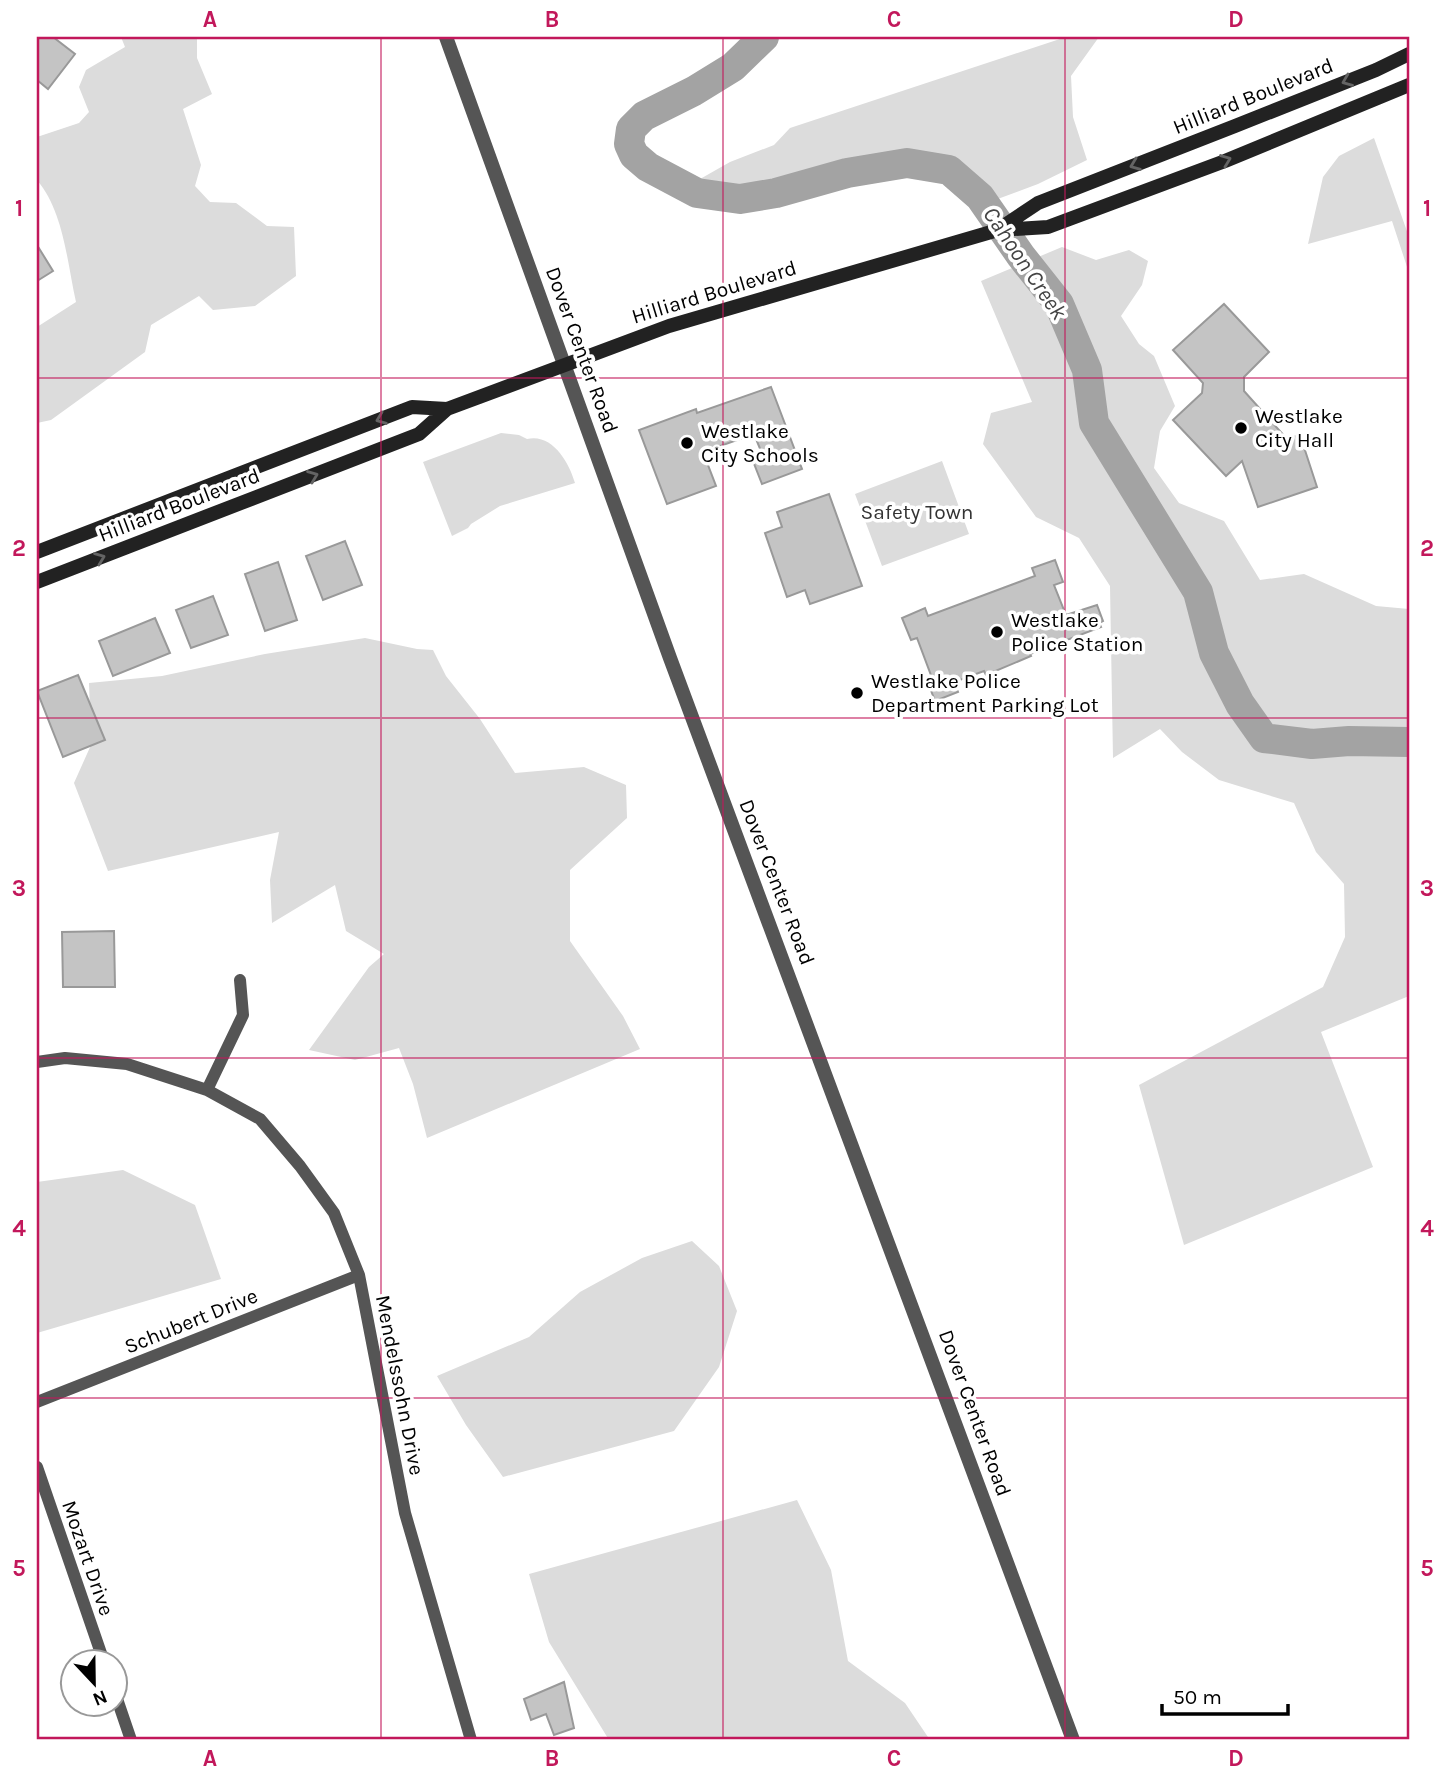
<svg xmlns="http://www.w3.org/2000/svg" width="1446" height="1777" font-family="Karla,sans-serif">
<rect width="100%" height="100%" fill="#fff"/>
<path fill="#dcdcdc" d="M121,37H197V58L212,94L183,109L201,165L195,186L210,202L236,203L267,226L294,227L296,276L255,306L213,310L199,296L151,325L145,352L51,420L37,423V327L76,302C67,262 64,212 37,180V137L79,123L89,112L79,87L86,70L125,47Z
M1066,37H1099L1071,76L1073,117L1087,160L1038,184L995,200L980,197L949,170L907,163L847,173L776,193L740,199L697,193L693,183L730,162L774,145L790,128Z
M1374,138L1409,237V273L1392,221L1308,244L1323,177L1339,156Z
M1062,247L1096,260L1129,250L1148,261L1142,285L1121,316L1139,344L1154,356L1175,406L1160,431L1154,468L1179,503L1224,521L1260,580L1304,574L1376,606L1409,609V996L1321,1032L1373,1167L1184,1245L1139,1085L1323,987L1345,937L1344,884L1316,852L1294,803L1219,780L1182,752L1160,729L1113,758L1110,586L1079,538L1036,517L983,444L991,413L1032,402L981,281Z
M501,433L519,435L527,439C552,433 569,462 575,483L500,506L471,524L468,528L452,536L423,462Z
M942,461L969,534L882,566L855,494Z
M365,638L417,649L433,650L446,676L480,719L515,773L584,767L626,785L627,818L570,870V941L623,1016L640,1049L427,1138L413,1084L399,1048L355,1060L309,1050L369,967L384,954L346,931L335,885L272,923L270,880L279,832L108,871L74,783L91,745L89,683L162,676L265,654Z
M123,1170L195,1205L221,1279L37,1333V1182Z
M692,1241L719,1266L737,1311L719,1367L674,1431L503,1477L466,1425L437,1376L529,1337L580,1292L642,1258Z
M797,1500L831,1570L848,1661L905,1703L930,1740H609L549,1642L529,1574Z"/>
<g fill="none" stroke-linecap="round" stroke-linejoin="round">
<path stroke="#a3a3a3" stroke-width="30" d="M764,37L733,67L694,91L644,116L631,129L629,144L634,155L648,167L697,193L740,199L776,193L847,173L907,163L949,170L980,197L1021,256L1059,304L1087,370L1094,423L1198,592L1214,653L1240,704L1264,738L1312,744L1349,741L1409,742"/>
</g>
<path fill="#c4c4c4" stroke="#999" stroke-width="2" d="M37,37H53L75,54L48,89L37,80Z
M37,245L53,271L37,281Z
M1224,304L1269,352L1244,377V391L1287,439L1300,435L1317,487L1258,507L1242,461L1226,476L1173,420L1202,393L1203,383L1173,350Z
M771,387L802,469L762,484L751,456L761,451L754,434L703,452L716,486L667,504L639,430L696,409L697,413Z
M829,494L862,586L810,604L805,590L787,597L765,533L782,527L777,512Z
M345,541L362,585L323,600L306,556Z
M1055,560L1063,582L1054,585L1066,615L1097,605L1103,621L1099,623L1101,627L1030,654L1031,656L986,675L984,671L954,682L958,692L935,701L927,680L932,678L917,638L911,640L902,618L925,608L928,616L1035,576L1032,568Z
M278,562L297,620L265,631L245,574Z
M213,596L228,635L191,648L176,610Z
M155,618L170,653L113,676L99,641Z
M78,675L105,740L63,757L37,691Z
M114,931L115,987H63L62,932Z
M564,1682L574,1728L554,1735L546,1714L531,1720L524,1699Z"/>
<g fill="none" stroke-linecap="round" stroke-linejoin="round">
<path stroke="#555" stroke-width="12" d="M37,1062L65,1058L127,1064L207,1090L260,1119L300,1166L334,1213L359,1275L405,1513L471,1740
M207,1090L243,1015L240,980
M37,1402L359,1275
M37,1467L104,1662
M116,1696L131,1740"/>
<path stroke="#555" stroke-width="14" d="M446,37L670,658L1073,1740"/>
<path stroke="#222" stroke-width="14" d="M999,229L1038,203L1235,126L1376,70L1409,54
M37,552L412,407L447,409
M37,582L419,434L447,409L669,326L998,230L1048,227L1225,161L1409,85"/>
</g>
<defs><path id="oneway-chevron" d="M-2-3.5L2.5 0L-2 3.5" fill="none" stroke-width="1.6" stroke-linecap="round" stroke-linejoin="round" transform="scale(1.75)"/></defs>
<g stroke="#646464">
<use href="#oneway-chevron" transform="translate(1347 81) rotate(158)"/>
<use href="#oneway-chevron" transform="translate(1226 160) rotate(-21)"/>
<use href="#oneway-chevron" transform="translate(1135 165) rotate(159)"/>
<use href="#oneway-chevron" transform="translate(381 419) rotate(159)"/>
<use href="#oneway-chevron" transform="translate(313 476) rotate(-21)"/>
<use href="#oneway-chevron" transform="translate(100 558) rotate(-21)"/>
</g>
<path fill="none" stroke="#c2185b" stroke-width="2" stroke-opacity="0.55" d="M381,37V1740M723,37V1740M1065,37V1740M37,378H1409M37,718H1409M37,1058H1409M37,1398H1409"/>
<g fill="#000" stroke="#fff" stroke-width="2.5">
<circle cx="1241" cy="428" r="7"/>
<circle cx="687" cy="443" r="7"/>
<circle cx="997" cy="632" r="7"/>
<circle cx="857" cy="693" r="7"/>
</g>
<g text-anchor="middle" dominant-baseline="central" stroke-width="7" stroke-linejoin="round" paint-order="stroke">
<g font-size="21" fill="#000" stroke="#fff">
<text transform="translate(1253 96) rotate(-22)">Hilliard Boulevard</text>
<text transform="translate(714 292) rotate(-17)">Hilliard Boulevard</text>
<text transform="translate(582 350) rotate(70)">Dover Center Road</text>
<text transform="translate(179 505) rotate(-21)">Hilliard Boulevard</text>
<text transform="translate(777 882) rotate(69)">Dover Center Road</text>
<text transform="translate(191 1321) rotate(-22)">Schubert Drive</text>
<text transform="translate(400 1385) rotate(79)">Mendelssohn Drive</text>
<text transform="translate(975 1413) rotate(70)">Dover Center Road</text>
<text transform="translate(88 1558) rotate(71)">Mozart Drive</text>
</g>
<g font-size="21" fill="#000" stroke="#fff" text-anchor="start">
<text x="1255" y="416">Westlake<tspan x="1255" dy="24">City Hall</tspan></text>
<text x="701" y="431">Westlake<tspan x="701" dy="24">City Schools</tspan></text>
<text x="1011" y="620">Westlake<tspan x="1011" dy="24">Police Station</tspan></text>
<text x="871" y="681">Westlake Police<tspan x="871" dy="24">Department Parking Lot</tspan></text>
</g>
<g font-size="21" fill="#333" stroke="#fff">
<text x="917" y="512">Safety Town</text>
</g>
<g font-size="23" font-style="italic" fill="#444" stroke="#fff">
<text transform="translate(1025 263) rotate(56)">Cahoon Creek</text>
</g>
</g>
<rect width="1446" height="1777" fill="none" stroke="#ffffff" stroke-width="77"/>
<g transform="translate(94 1683) rotate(158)"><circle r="33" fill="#ffffff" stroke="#999999" stroke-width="2"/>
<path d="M0-5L12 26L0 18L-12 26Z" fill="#000000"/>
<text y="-10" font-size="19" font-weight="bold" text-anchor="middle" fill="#000000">N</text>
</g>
<path d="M1162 1704v10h126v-10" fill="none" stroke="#000000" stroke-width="3.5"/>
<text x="1173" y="1704" font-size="21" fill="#000000" stroke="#ffffff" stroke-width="5" paint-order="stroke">50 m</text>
<rect x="38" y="38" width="1370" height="1700" fill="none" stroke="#c2185b" stroke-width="2.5"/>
<g font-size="23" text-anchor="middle" font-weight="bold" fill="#c2185b">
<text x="210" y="27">A</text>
<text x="552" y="27">B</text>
<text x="894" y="27">C</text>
<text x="1236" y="27">D</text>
<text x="19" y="216">1</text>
<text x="1427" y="216">1</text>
<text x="19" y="556">2</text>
<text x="1427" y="556">2</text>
<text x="19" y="896">3</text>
<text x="1427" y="896">3</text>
<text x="19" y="1236">4</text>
<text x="1427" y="1236">4</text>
<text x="19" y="1576">5</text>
<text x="1427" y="1576">5</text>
<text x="210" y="1766">A</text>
<text x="552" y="1766">B</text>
<text x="894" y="1766">C</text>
<text x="1236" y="1766">D</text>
</g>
</svg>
